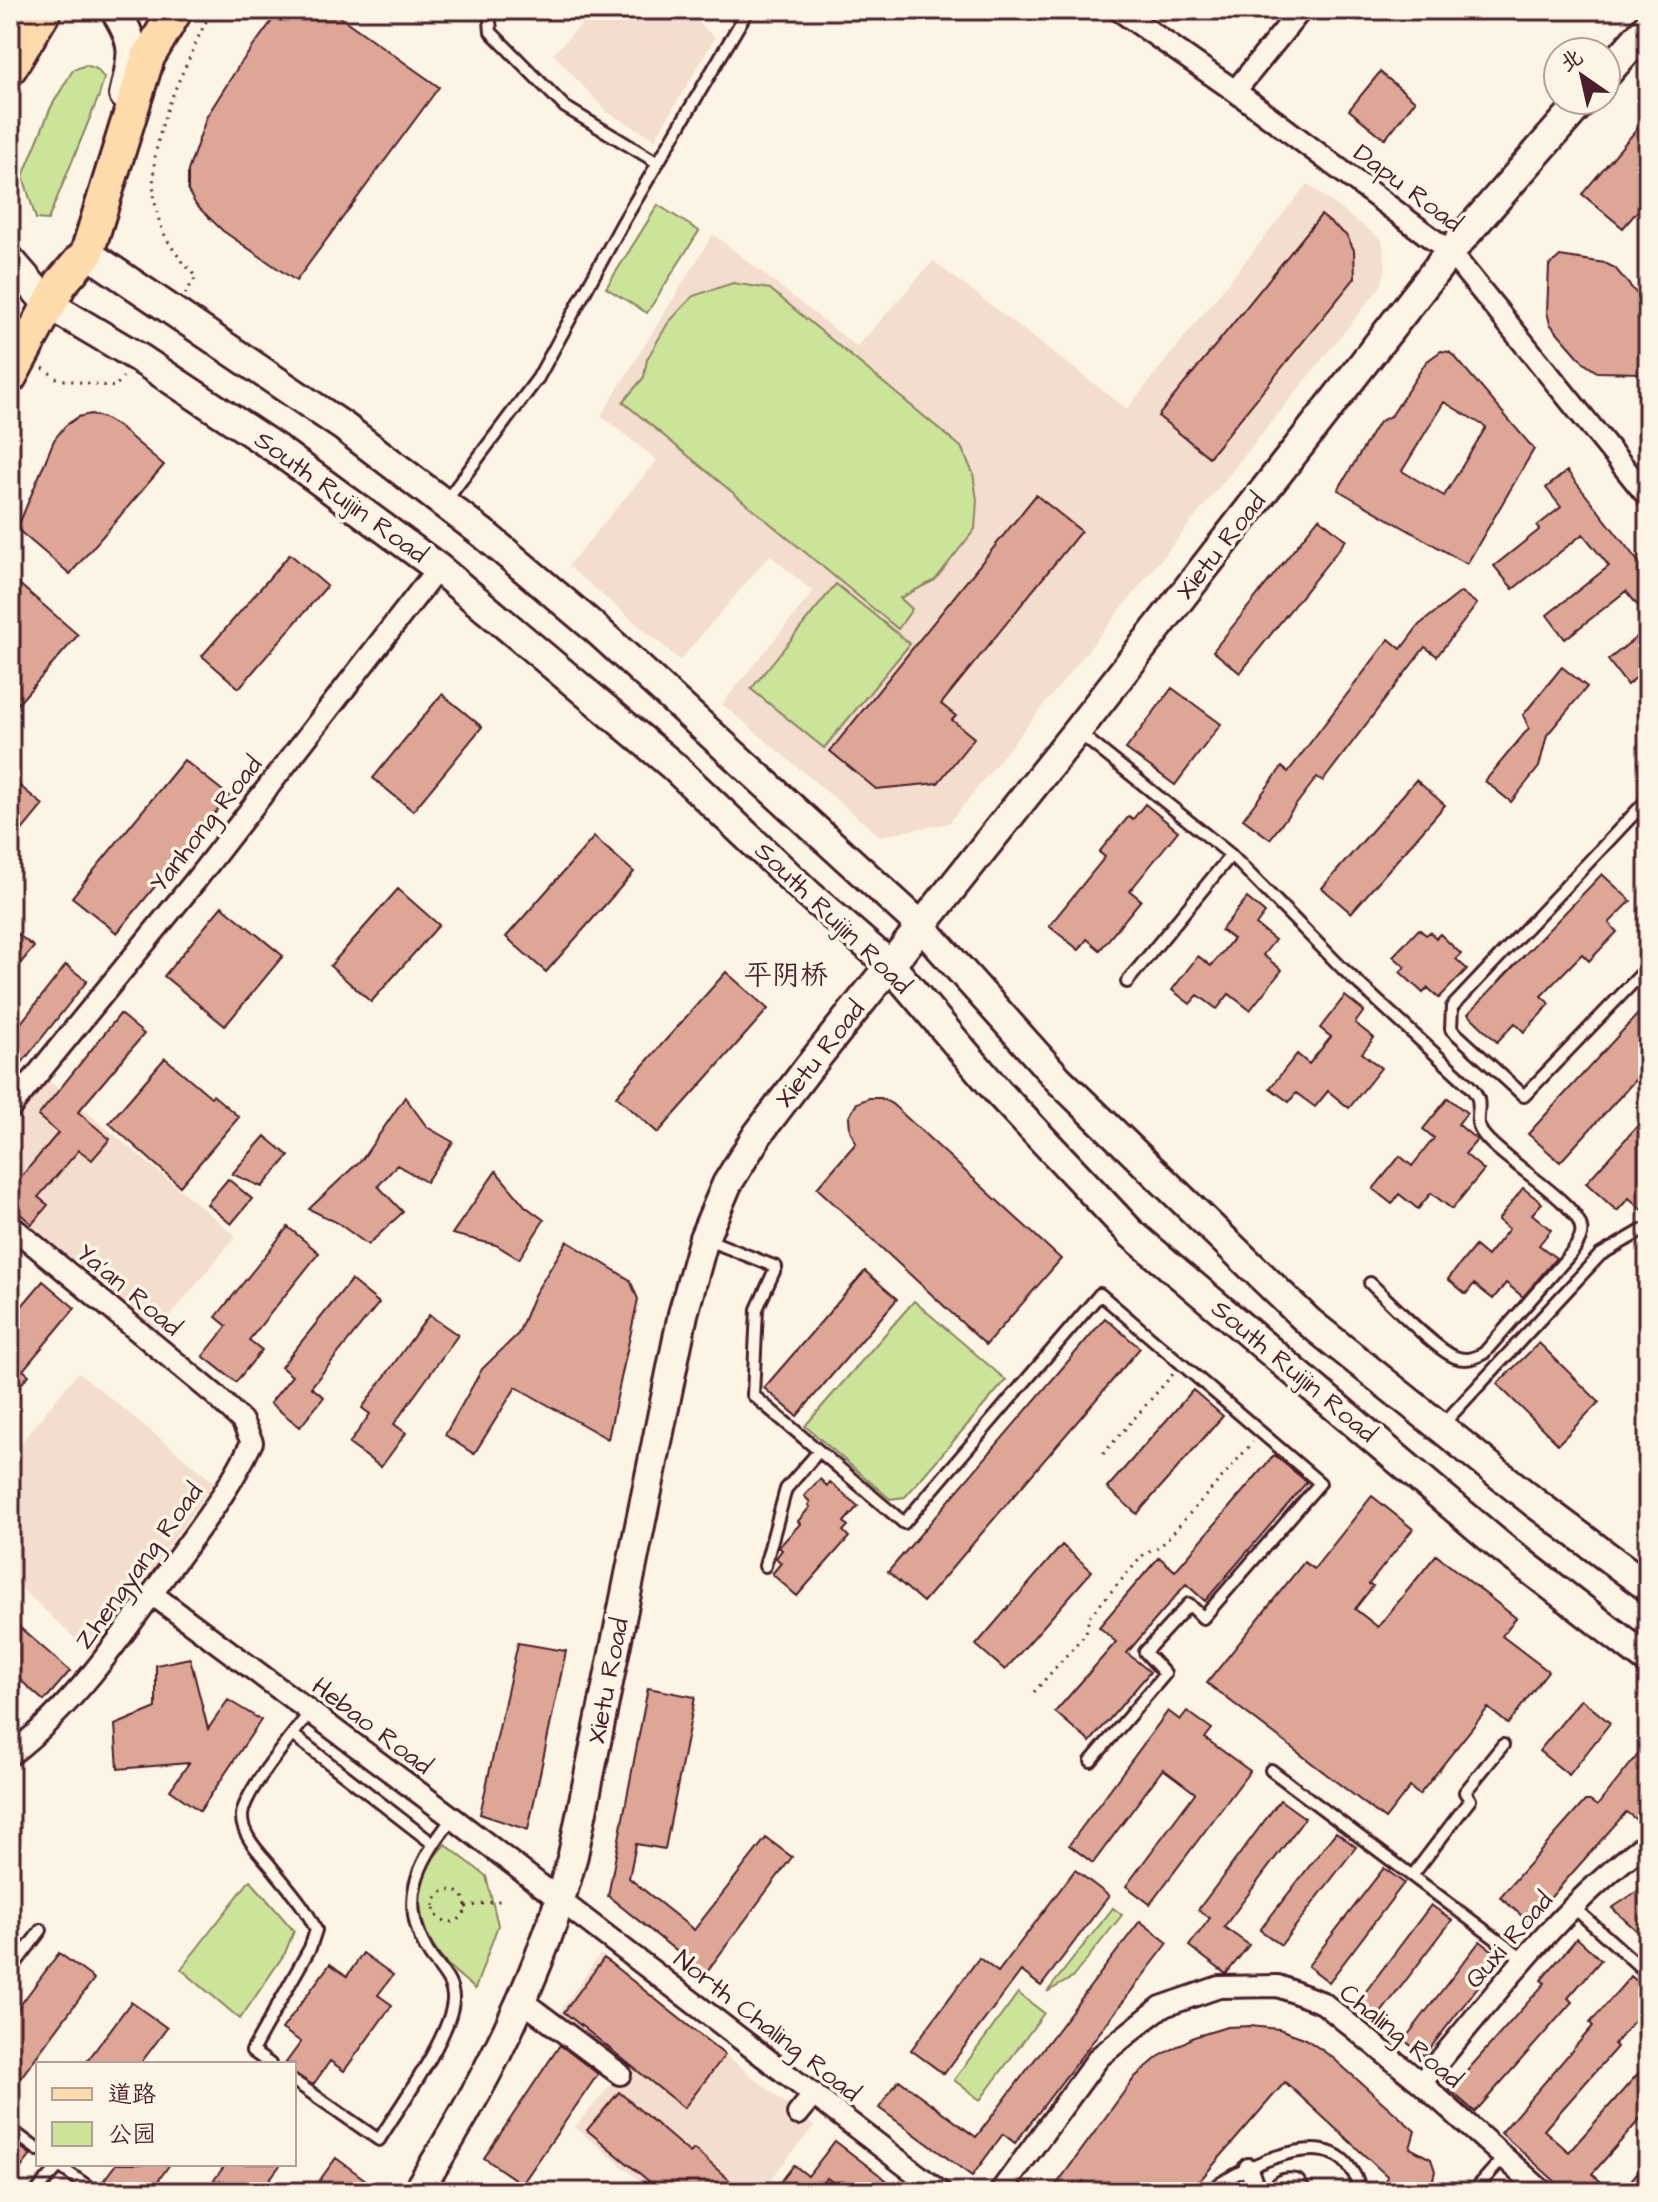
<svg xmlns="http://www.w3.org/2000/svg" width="1658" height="2202" font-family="'Architects Daughter','LXGW WenKai TC',sans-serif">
<rect width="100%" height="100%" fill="#fcf5e5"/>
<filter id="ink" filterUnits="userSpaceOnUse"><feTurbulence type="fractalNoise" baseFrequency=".0125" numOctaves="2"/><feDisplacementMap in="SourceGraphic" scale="16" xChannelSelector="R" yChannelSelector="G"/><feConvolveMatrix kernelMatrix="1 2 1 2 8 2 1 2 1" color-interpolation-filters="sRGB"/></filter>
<g filter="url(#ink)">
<path fill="#f3ddce" d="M595,10H686L715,38L655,139L607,112L553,54Z
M1307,184L1382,240L1386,267L1381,286L949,823L880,836L722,704L813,592L770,555L680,660L568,566L657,460L601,416L713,234L857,347L933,261L1127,409Z
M47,1079L236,1236L157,1332L10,1206V1125Z
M78,1372L214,1482L92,1654L10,1578V1457Z
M600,1954L814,2126L760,2192H653L575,2127L620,2074L556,2018Z"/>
<path fill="#cce49a" stroke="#8b8262" stroke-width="2" d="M86,65L97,69L104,78L99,96L48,220L36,219L23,176L51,107L73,70Z
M658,205L699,231L647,313L606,288Z
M733,283L770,289L961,447L973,473L977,500L975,529L935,580L900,598L912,609L898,629L623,402L644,377L647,359L668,323L693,296Z
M836,584L910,644L824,748L751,689Z
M914,1301L1006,1380L905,1497L890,1499L805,1426Z
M445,1844L486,1876L498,1925L475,1989C465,1980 455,1973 446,1963C423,1938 410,1896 429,1864C433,1857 440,1851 445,1844Z
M250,1880L294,1931L285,1953L240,2019L181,1969Z
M1113,1908L1122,1915L1072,1978L1047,1992Z
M1018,1993L1044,2013L980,2100L954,2080Z"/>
<path fill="#dea697" stroke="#4a1f2b" stroke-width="2" fill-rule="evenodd" d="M280,10H330L439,87L296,281L223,231L196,205L188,191V171L207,116L238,67Z
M1380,72L1415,101L1385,139L1349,110Z
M1648,116V199L1623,228L1582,194Z
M1321,215L1347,236L1354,250L1355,278L1209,457L1158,416Z
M1560,256L1605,263L1615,268L1648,307V367L1640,373L1597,372L1585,364L1550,324L1547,312L1549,266Z
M1441,351L1449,352L1456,358L1534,449L1467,564L1338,490L1379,422L1392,415L1426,362ZM1444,402L1486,427L1444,496L1402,471Z
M91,414L104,418L119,427L164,465L70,574L17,529L54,440L65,426L78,417Z
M1567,471L1648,574V618L1626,591L1565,639L1547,615L1609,566L1583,534L1513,589L1494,566L1539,530L1537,526L1561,507L1546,488Z
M1036,495L1081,531L941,704L956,716L952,720L974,738L938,783L876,789L830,751Z
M1319,518L1346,540L1240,673L1213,651Z
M290,554L327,586L239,688L202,656Z
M10,576L78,635L10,713Z
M1461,592L1477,604L1437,656L1425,647L1323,781L1317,777L1270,839L1243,819L1282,767L1288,772L1389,639L1401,649L1419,625Z
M1648,628V668L1627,685L1608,660Z
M1562,667L1587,687L1547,735L1539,767L1511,802L1485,781L1529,728L1523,715Z
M1172,688L1221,724L1175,785L1126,749Z
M442,694L482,727L413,811L373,778Z
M184,760L229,796L117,933L72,897Z
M1416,780L1445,805L1351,913L1322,888Z
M20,786L43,805L10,845V798Z
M1145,804L1178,831L1130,891L1141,900L1100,950L1087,939L1079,950L1049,926L1105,857L1099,852L1129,816L1133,819Z
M594,837L634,872L546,972L506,937Z
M1602,874L1631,901L1609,923L1617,932L1589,961L1582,954L1541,996L1550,1004L1524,1032L1515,1023L1497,1042L1468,1014Z
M398,889L439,925L371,1002L330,966Z
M1247,898L1265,913L1256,925L1275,940L1263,955L1282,970L1250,1010L1229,994L1217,1009L1198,995L1190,1004L1172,990L1198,956L1211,966L1233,939L1221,930Z
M222,906L283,956L225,1026L164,976Z
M10,928L34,947L10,976Z
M1419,929L1426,935L1430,932L1436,938L1440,934L1461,954L1456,959L1467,969L1439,998L1428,988L1423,993L1400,972L1405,967L1393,956Z
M66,965L87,981L10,1078V1037Z
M726,972L768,1009L658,1133L616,1096Z
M1345,996L1364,1011L1355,1023L1374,1038L1362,1053L1381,1068L1349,1108L1328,1091L1315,1107L1296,1093L1289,1102L1270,1088L1297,1054L1309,1064L1331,1037L1320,1028Z
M1648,1003V1066L1560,1162L1528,1134Z
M120,1014L144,1034L78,1112L110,1139L92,1160L79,1150L38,1197L48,1205L32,1224L10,1205V1190L58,1133L38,1116Z
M165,1058L211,1097L213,1095L239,1117L180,1186L109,1123Z
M405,1097L427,1127L453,1142L426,1182L397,1165L378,1186L403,1212L368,1245L338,1223L309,1209L363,1158Z
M869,1098H881L892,1104L1061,1259L986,1345L817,1188L856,1143L850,1130L849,1117L857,1103Z
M1448,1098L1467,1113L1458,1124L1477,1140L1465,1154L1484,1170L1452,1209L1431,1193L1418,1209L1399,1194L1392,1204L1373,1189L1400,1156L1412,1166L1434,1138L1423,1129Z
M1648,1114V1215L1629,1198L1617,1211L1586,1183Z
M265,1136L289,1156L262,1187L232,1174Z
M496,1171L525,1206L544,1220L519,1259L496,1245L452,1234Z
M228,1179L252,1199L231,1224L207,1204Z
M1523,1188L1542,1203L1532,1214L1551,1230L1539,1245L1556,1258L1523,1297L1506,1283L1493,1299L1474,1284L1466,1294L1448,1279L1475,1246L1487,1256L1509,1229L1498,1220Z
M288,1227L319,1253L249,1340L262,1350L236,1382L203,1356L227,1326L216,1317Z
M567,1241L630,1280L638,1299L608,1439L516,1387L474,1454L445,1435L482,1369L518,1334L534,1295Z
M865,1271L897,1299L797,1416L764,1388Z
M351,1280L379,1303L311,1387L324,1397L300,1427L270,1403L292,1376L281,1367Z
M43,1281L75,1308L23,1370L29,1375L10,1397V1320Z
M429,1315L458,1335L394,1424L406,1433L381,1467L349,1444L370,1414L362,1408Z
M1105,1318L1140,1348L923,1602L888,1572Z
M1539,1343L1599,1402L1558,1444L1497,1384Z
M1193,1390L1223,1416L1137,1514L1107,1488Z
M1274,1455L1307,1482L1205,1601L1186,1584L1127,1653L1150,1672L1090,1742L1055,1712L1116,1642L1099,1627L1159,1557L1175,1571Z
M820,1479L827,1486L830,1482L858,1506L844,1522L848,1526L843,1531L849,1537L797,1596L772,1574L781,1563L776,1558L782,1550L779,1547L800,1524L798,1521L810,1507L808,1505L810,1502L804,1496Z
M1372,1496L1413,1529L1369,1584L1373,1586L1355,1609L1378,1627L1436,1555L1516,1618L1502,1636L1548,1671L1508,1724L1488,1708L1419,1795L1410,1787L1385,1819L1207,1683L1304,1562L1314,1569Z
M1062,1545L1092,1571L1005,1670L976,1645Z
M10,1619L70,1671L44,1701L10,1671Z
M518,1643L566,1651L528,1830L480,1814Z
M190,1658L208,1729L228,1700L261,1720L200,1811L170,1790L189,1763L118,1769L115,1725L156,1708V1665Z
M648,1688L695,1697L665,1849L636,1844L629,1878L694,1930L766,1838L792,1857L705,1974L608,1896Z
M1581,1699L1610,1723L1569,1775L1539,1751Z
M1168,1711L1180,1720L1187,1711L1212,1729L1205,1738L1250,1771L1150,1904L1126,1886L1195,1793L1163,1769L1093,1863L1069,1845Z
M1648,1742V1814L1638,1821L1626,1812L1529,1922L1500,1897L1585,1801H1590L1597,1806Z
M1280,1800L1305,1818L1224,1927L1249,1945L1226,1974L1189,1946L1210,1918L1198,1910Z
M1336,1832L1356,1847L1281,1945L1260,1930Z
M1384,1868L1404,1883L1329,1982L1308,1966Z
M1075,1870L1109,1896L1041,1986L1021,1971L944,2074L911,2050L979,1958L998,1972Z
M1648,1884V1941L1612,1908Z
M1431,1905L1452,1920L1377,2018L1357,2003Z
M1140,1921L1168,1943L1015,2143L1003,2134L972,2176L879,2108L899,2080L976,2137Z
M1577,1938L1601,1960L1568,1998L1572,2002L1475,2112L1450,2090L1545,1983L1541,1980Z
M1480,1941L1501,1957L1424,2056L1404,2040Z
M59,1953L94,1979L10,2092V2019Z
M363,1953L393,1975L378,1995L392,2005L344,2071L330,2061L313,2085L294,2073V2064H285L301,2042L282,2029L330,1964L347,1976Z
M604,1958L725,2055L684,2108L564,2012Z
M1631,1976L1648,1991V2005L1614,2044L1617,2047L1544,2130L1569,2152L1648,2062V2110L1592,2174L1613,2192H1567L1501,2133L1593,2026L1590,2023Z
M131,2002L167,2028L140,2064H85Z
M1250,2026L1279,2029L1304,2038L1332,2057L1415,2131L1410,2148L1431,2159L1435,2171L1430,2192H1383L1387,2176L1285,2082L1190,2192L1178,2185L1164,2192H1141L1132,2189L1130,2192H1051L1135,2077L1158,2057L1194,2037L1227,2027Z
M560,2045L598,2074L522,2184L484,2158Z
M619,2092L690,2153L694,2149L743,2192H662L587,2130Z
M10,2139L31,2155L10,2182Z
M835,2141L902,2192H846L827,2178L821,2186L828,2192H773L794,2165L808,2176Z
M336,2158L382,2192H311Z
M1648,2160V2192H1621Z
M116,2164H170L150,2192H104L100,2185Z
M226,2164H281L260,2192H205Z"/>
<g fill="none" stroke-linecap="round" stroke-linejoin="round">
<defs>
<path id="service" d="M489,10L491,32L565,107L658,163
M445,502L538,378L623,222L748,10
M1078,732L1231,855L1343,969L1458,1075C1465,1082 1475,1089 1478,1099C1481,1112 1473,1121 1483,1134C1501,1159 1578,1203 1581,1228C1583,1237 1577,1244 1573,1251L1484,1353C1474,1359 1465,1361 1455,1357C1435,1349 1388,1300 1370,1283
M1648,799L1452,1007L1451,1029L1524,1096L1648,967
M1127,982L1231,855
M706,1239L776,1267L757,1309L753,1395L904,1523L1100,1294L1320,1483L1203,1618L1189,1604L1145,1652L1165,1674L1091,1761
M1443,1424L1600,1255L1643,1230
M765,1566L786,1489L819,1451
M293,1735L432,1843
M1271,1770L1524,1960
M1412,1876L1470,1800L1465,1792L1503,1745
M1572,1906L1648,1974
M10,1971L41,1930
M270,2064L252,2051L310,1948L316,1930C306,1907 289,1889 273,1869C262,1855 241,1836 242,1816C243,1792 294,1734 310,1712
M294,2081L379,2140C399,2107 451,2036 453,2000C454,1983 440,1969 431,1957C396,1904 417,1862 453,1818
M10,2129L38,2150
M56,2164L96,2192
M36,2192L59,2166
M1207,2192C1237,2171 1316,2128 1347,2164C1354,2173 1359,2181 1359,2192
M1473,2192L1504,2157"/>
<path id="pedestrian" d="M1248,2167L1257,2192
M1275,2192C1279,2182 1286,2181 1296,2183L1302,2192"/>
<path id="minor" d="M1119,10L1235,91L1450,252L1648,497
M1235,91L1301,10
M10,1108L196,880L438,568
M10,1225L214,1394L242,1421L252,1442C230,1489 199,1529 169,1570C122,1636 75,1705 10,1755
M152,1594L453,1818L940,2192
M522,2001L620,2074
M1421,2083C1492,1999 1559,1907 1648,1842
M798,2114L814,2094
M1000,2192L1099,2057L1161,2007L1219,1987L1278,1986L1323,2003L1421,2083L1543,2192"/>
<path id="secondary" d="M115,10C138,46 133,55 124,95
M1606,74L1648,26
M92,233L87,253L344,427L485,535L596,629L920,925L1059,1080L1309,1322L1535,1503L1648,1587
M10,260L48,304L139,358L278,450L438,568L672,765L808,894L890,965L998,1092L1132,1234L1500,1546L1648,1660
M417,2192C484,2087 541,1976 573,1855L683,1314L704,1238L727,1184L758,1134L809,1067L1077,731L1450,252L1583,100"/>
<path id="primary" d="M10,68L45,10
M10,377L61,283L87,253L148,57L176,10"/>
</defs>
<use href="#service" stroke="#4a1f2b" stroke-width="16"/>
<use href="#pedestrian" stroke="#4a1f2b" stroke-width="22"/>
<use href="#minor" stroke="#4a1f2b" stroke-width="26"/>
<use href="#secondary" stroke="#4a1f2b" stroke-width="34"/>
<use href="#primary" stroke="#4a1f2b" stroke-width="38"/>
<path stroke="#4a1f2b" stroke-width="3" stroke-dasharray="2 6" stroke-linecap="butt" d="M10,12L11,10
M185,294L196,277C183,262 168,246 161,226C141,170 164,110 189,59C196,43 203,24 214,10
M43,368L58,379L115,387L123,377
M1103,1454L1174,1373
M1034,1692L1086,1633L1089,1617L1145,1553L1161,1546L1253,1442
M434 1906a16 16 0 1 1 32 0a16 16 0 1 1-32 0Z
M466,1907L504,1900"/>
<use href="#service" stroke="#fcf5e5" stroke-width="10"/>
<use href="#pedestrian" stroke="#fcf5e5" stroke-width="16"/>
<use href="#minor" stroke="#fcf5e5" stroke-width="20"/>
<use href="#secondary" stroke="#fcf5e5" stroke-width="28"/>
<use href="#primary" stroke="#fedbac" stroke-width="32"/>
</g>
</g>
<g text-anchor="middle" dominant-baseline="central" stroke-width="7" stroke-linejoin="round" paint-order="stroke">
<g font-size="26" fill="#4a1f2b" stroke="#fcf5e5">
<text transform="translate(1408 188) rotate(37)">Dapu Road</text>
<text transform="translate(341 497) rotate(36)">South Ruijin Road</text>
<text transform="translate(1221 546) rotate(-52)">Xietu Road</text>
<text transform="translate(206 824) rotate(-52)">Yanhong Road</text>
<text transform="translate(833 918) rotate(44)">South Ruijin Road</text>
<text transform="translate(820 1054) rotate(-52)">Xietu Road</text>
<text transform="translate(129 1290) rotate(40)">Ya'an Road</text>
<text transform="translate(1294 1371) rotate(40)">South Ruijin Road</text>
<text transform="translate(139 1566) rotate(-54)">Zhengyang Road</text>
<text transform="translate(608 1681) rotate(-79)">Xietu Road</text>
<text transform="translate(372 1726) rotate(37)">Hebao Road</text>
<text transform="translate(1509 1940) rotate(-49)">Quxi Road</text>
<text transform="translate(767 2026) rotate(38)">North Chaling Road</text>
<text transform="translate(1401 2036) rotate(39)">Chaling Road</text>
</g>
<g font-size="28" fill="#4a1f2b" stroke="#fcf5e5">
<text x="786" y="975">平阴桥</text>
</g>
</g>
<rect width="1658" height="2202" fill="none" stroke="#fcf5e5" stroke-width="40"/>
<rect x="20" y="20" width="1618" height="2162" fill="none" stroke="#4a1f2b" stroke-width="3" filter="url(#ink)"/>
<rect x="36" y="2062" width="260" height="104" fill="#fcf5e5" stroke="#b59f9b" stroke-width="2"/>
<rect x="52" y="2088" width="40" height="12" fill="#fedbac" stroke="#b59f9b" stroke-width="2"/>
<text x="108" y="2102" font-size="24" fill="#4a1f2b">道路</text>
<rect x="52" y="2122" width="40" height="24" fill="#cce49a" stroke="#b59f9b" stroke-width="2"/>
<text x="108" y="2142" font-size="24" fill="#4a1f2b">公园</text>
<g transform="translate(1582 76) rotate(326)"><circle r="38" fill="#fcf5e5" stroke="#b59f9b" stroke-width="2"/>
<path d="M0-6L14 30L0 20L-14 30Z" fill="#4a1f2b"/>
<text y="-12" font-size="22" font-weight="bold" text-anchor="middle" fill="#4a1f2b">北</text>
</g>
</svg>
